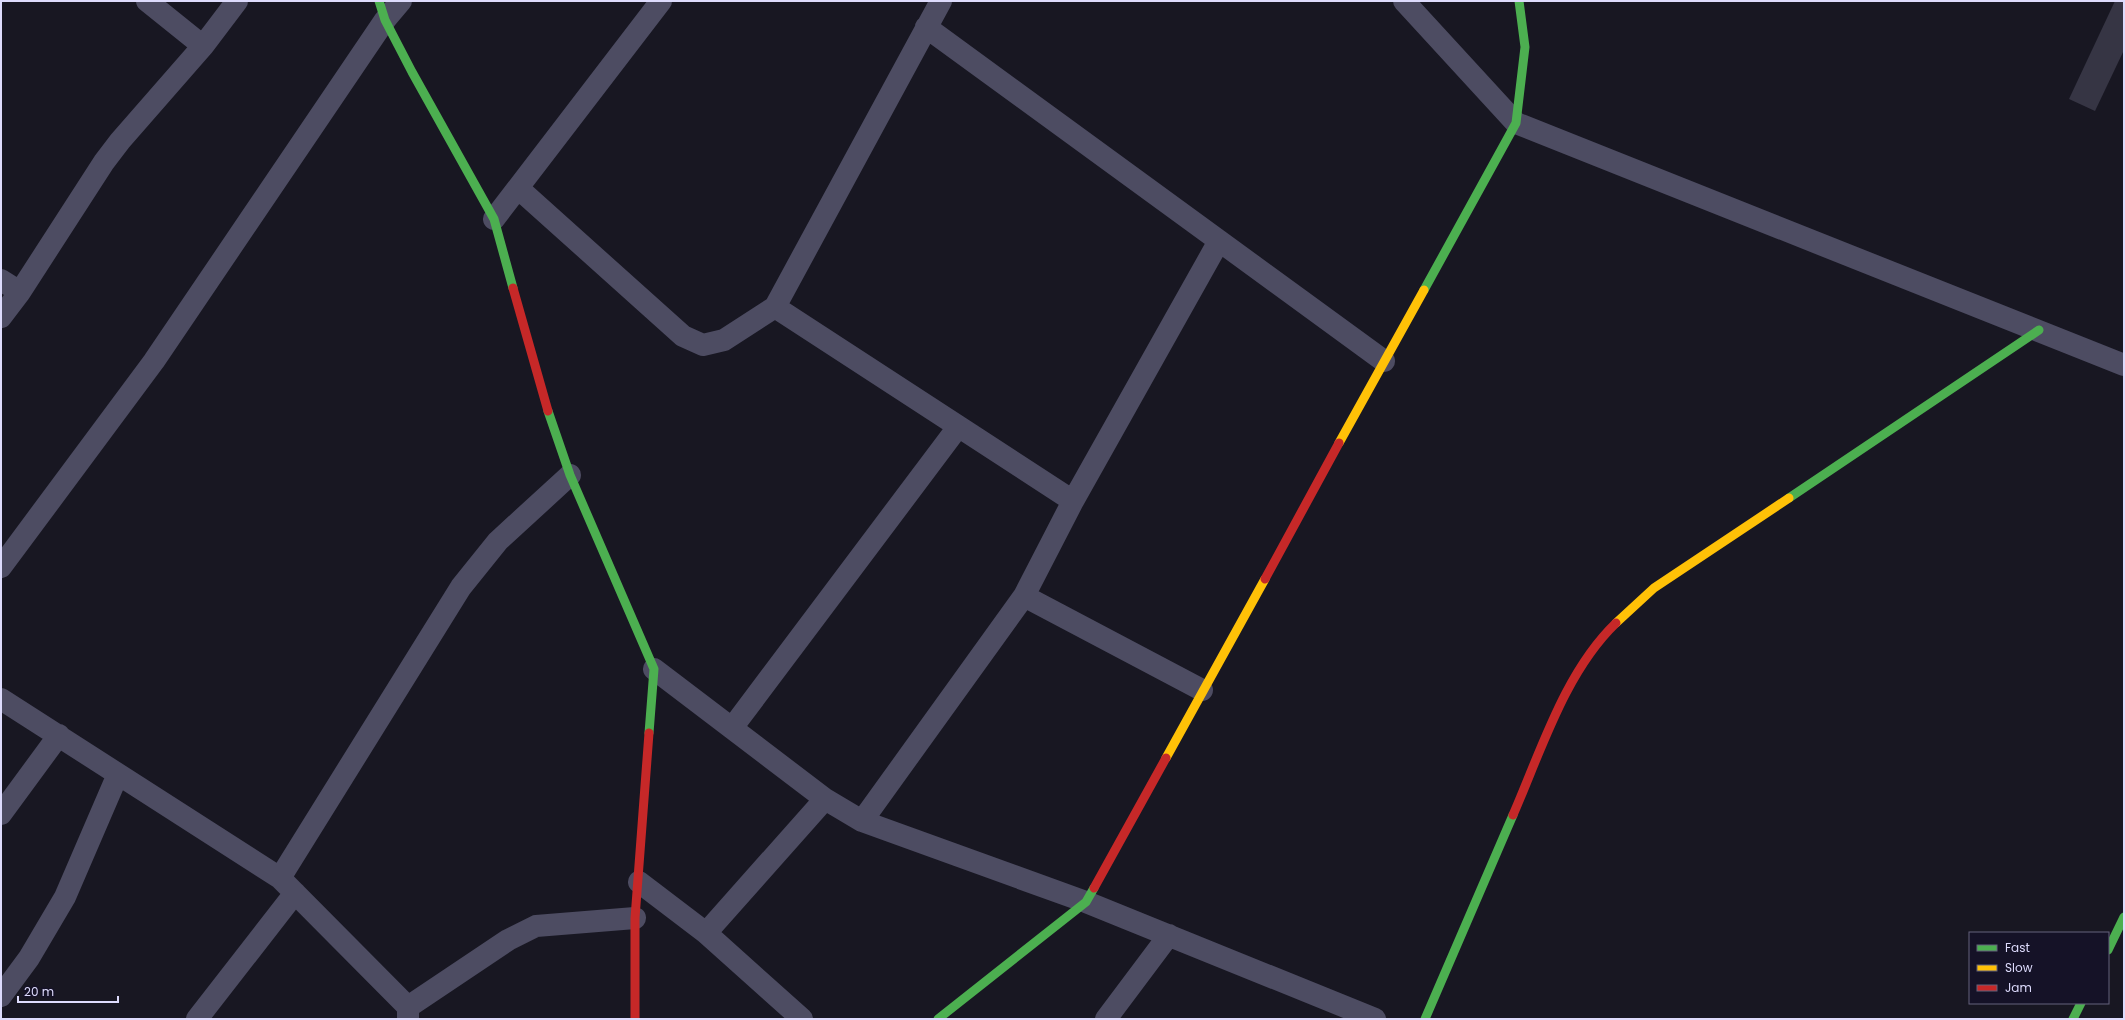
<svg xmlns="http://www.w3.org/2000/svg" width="2125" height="1020" font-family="Poppins,sans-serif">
<rect width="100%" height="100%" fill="#181722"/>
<path fill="#363544" d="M2115,1H2124V50L2095,111L2069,99Z"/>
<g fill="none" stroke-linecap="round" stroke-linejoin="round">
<path stroke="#4d4c62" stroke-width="22" d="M147,1L203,46
M1404,1L1516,123L2124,365
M926,27L1384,361
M518,188L683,336L703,345L724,340L775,307L941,1
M494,219L661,1
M1,280L20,292
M775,307L1073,501
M1,317L20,292L104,162L120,141L203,46L237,1
M1,567L154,361L385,20L401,1
M1024,596L1202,690
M654,669L825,799L862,821L1086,902L1375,1019
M1,699L280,878L408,1007V1019
M732,728L958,427
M1,814L59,735
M862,821L1024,596L1073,501L1219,241
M280,878L461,587L498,541L570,475
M639,882L706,933L802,1019
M706,933L825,799
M1,996L29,958L65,897L118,774
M408,1007L508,940L536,926L635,918
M197,1019L295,893
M1106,1019L1169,935"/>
<path stroke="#4caf50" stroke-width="9" d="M379,1L385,20L412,72L494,219L513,288
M1424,290L1516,123L1525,47L1519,1
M548,411L570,475L654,669L649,733
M1789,498L2039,330
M2108,950L2124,917
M938,1019L1086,902L1094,888
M1425,1019L1513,815
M2073,1019L2081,1003"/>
<path stroke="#ffc107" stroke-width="9" d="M1339,443L1424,290
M1616,623L1654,588L1789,498
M1166,758L1265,579"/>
<path stroke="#c62828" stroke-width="9" d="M513,288L548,411
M1265,579L1339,443
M1513,815C1541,751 1565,672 1616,623
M1094,888L1166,758
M635,1019V918L649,733"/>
</g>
<rect width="2125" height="1020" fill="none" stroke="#dddbfc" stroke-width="4"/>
<rect x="1969" y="932" width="140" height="72" fill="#151227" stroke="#65627c"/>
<rect x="1977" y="945" width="20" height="6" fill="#4caf50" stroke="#65627c"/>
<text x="2005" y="952" font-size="12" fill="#dddbfc">Fast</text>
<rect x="1977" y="965" width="20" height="6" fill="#ffc107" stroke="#65627c"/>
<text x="2005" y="972" font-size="12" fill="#dddbfc">Slow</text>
<rect x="1977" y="985" width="20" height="6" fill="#c62828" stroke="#65627c"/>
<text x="2005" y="992" font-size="12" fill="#dddbfc">Jam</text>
<path d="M18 996v6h100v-6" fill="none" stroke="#dddbfc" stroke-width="2"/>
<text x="24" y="996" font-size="12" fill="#dddbfc" stroke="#151227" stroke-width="3" paint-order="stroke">20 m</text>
</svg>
